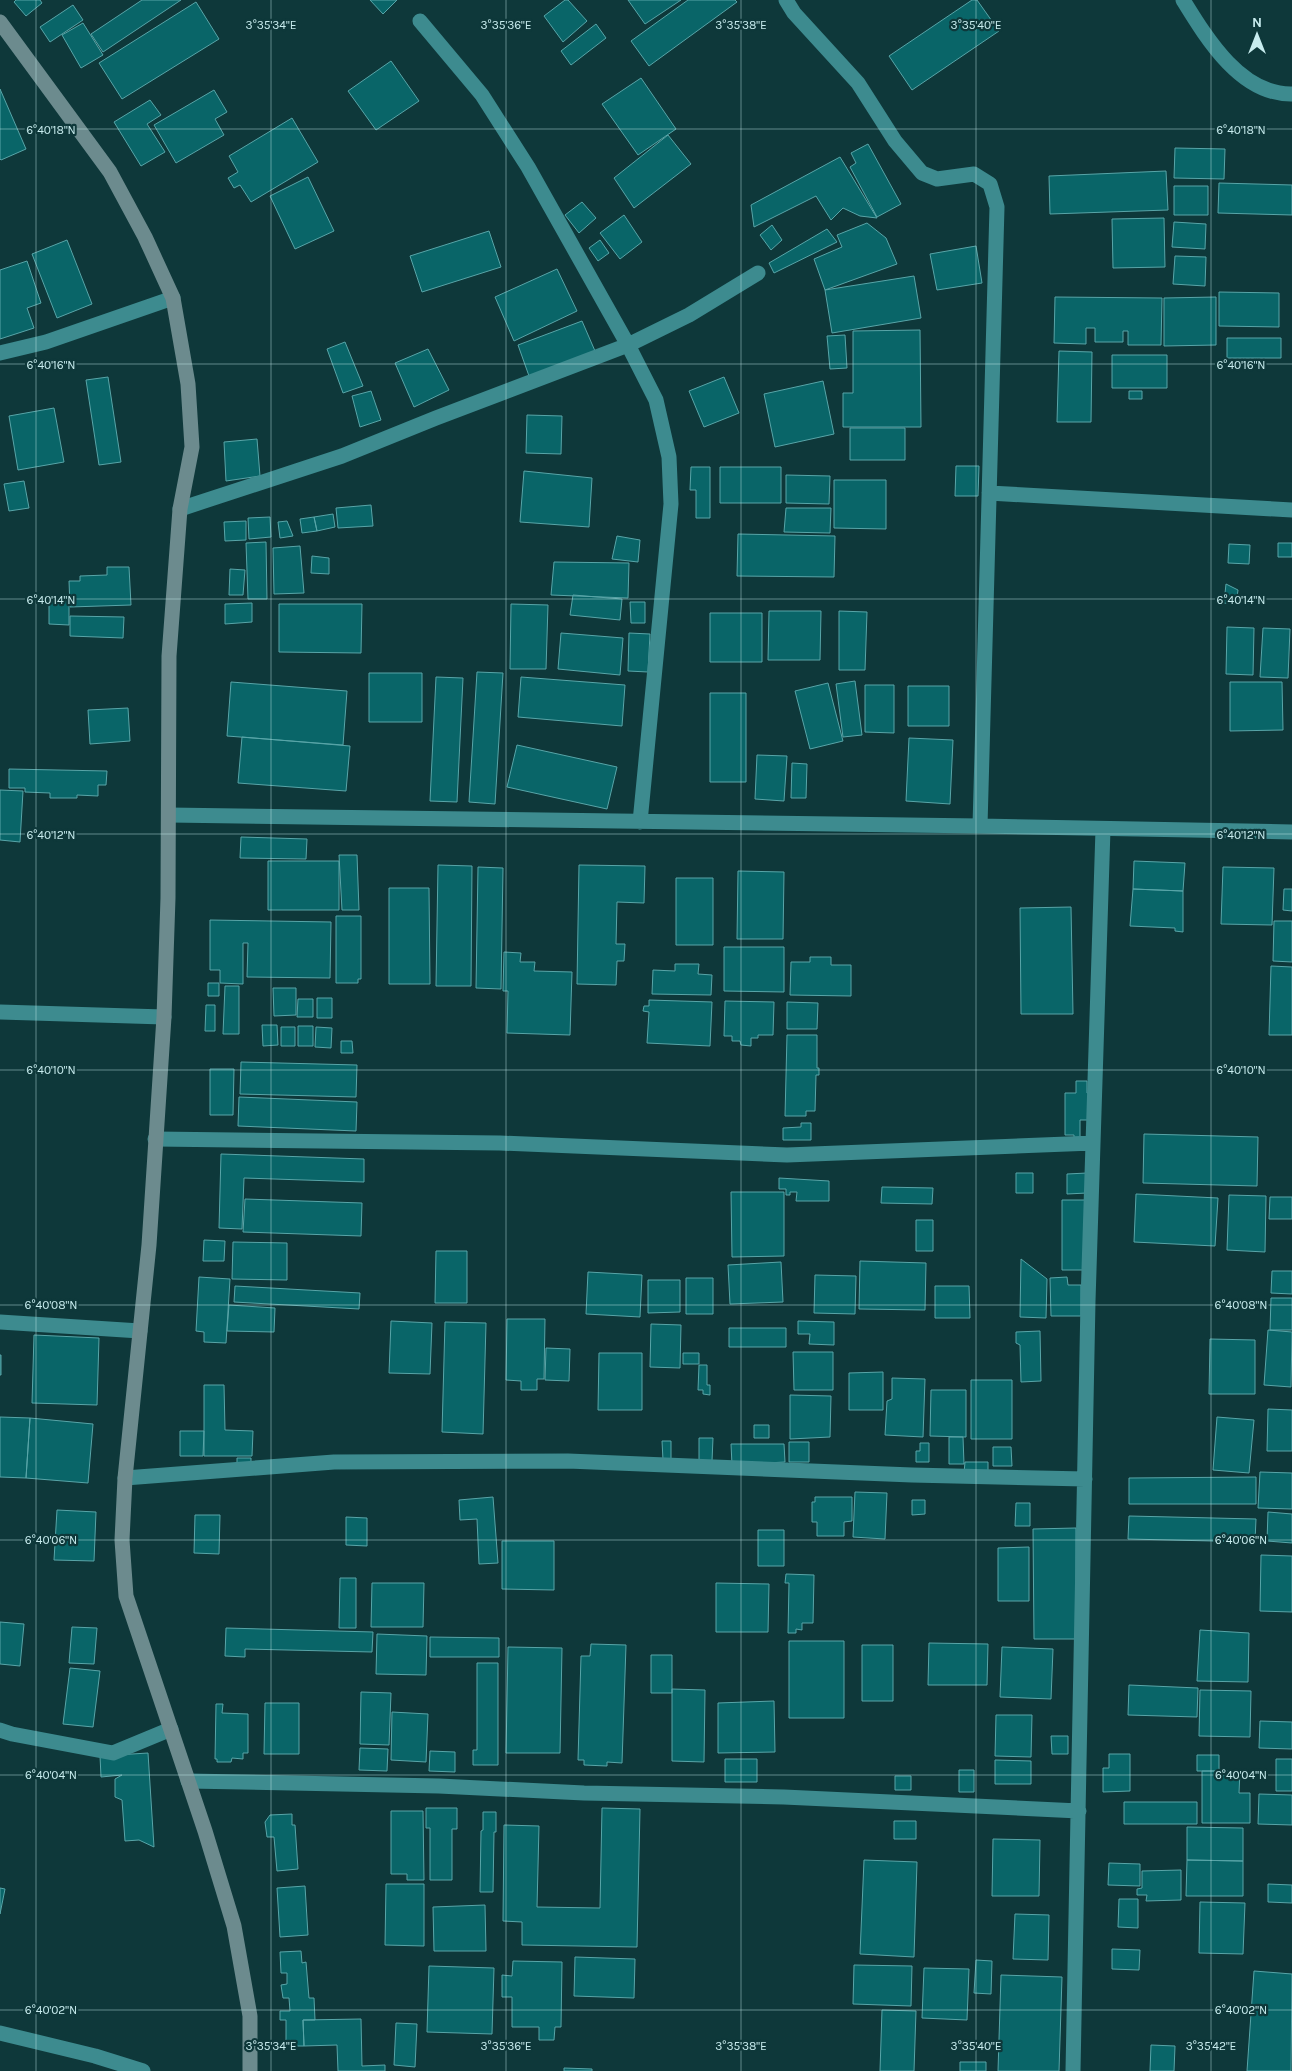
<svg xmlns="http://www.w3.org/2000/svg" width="1292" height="2071" font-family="Karla,sans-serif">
<rect width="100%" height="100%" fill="#0e383a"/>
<path fill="#096568" stroke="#58a5a8" d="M16,0H40L42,3L26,16L14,2Z
M142,0H181L103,52L91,34Z
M370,0H397L383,14Z
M565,0H568L587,21L563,42L544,16Z
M628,0H681L645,24Z
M688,0H735L737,2L649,66L631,41Z
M972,0H977L999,31L912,90L889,56Z
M196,2L219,39L122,99L99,63Z
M73,5L83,20L50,42L40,27Z
M83,23L103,55L81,68L62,35Z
M596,24L606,38L571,65L561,51Z
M391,61L419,101L376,130L348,91Z
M641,78L676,129L638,155L602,104Z
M0,89L26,149L1,160L0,159Z
M214,90L227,112L215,119L224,135L176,163L154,125Z
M150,100L161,115L147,124L165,152L141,166L114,122Z
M292,118L318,162L251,202L240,185L234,188L228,178L238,172L229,156Z
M668,135L691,164L634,208L614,178Z
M868,144L901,204L877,217L850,167L856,163L851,153Z
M1175,148L1225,149L1224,179L1174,178Z
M840,157L877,218L860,216L843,208L831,220L816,196L754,227L751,205Z
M1166,171L1168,210L1050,214L1049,176Z
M308,177L334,231L295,249L270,196Z
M1219,183L1292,185V215L1218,213Z
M1174,186H1208V215H1174Z
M582,202L596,218L579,233L565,215Z
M624,215L642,242L620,259L600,233Z
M1164,218L1165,267L1113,268L1112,219Z
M1174,222L1206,224L1205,249L1172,247Z
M867,223L886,238L897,264L825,290L814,259L842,247L837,235Z
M772,225L782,240L771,250L760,235Z
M827,229L837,242L774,273L769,263Z
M489,231L501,267L422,292L410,256Z
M67,240L92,304L57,318L32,254Z
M600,240L609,253L598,261L589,248Z
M976,246L982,283L937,290L930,254Z
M1175,256L1206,257L1205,286L1173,284Z
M27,261L41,303L27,308L34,328L0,339V270Z
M557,269L577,311L514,341L495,297Z
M914,276L921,318L832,333L825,290Z
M1219,292L1279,293V327L1219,326Z
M1055,297L1162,298L1161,345H1128V331H1123V342H1095V328H1086V344L1054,343Z
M1216,297V345L1164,346V298Z
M582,321L595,351L529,376L518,345Z
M920,330L921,427H843V393H853V331Z
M845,335L847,368L830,369L827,336Z
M1227,338H1281V358H1227Z
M345,342L363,386L343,393L327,349Z
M428,349L449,390L414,407L395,363Z
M1059,351L1092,352L1091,422H1057Z
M1112,355H1167V388H1112Z
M108,377L121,462L99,465L86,380Z
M724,377L739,413L704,427L689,391Z
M823,381L834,434L775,447L764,394Z
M371,391L381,420L360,427L352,396Z
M1129,391H1142V399H1129Z
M54,408L64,462L18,470L9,416Z
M527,415L562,416L561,454L526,453Z
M850,428H905V460H850Z
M257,439L260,476L226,481L224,442Z
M956,466H979L978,496H955Z
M691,467H710V518H696V490H690Z
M720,467H781V503H720Z
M524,471L592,478L589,527L520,522Z
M786,475L830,476L829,504L786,503Z
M834,480H886V529L834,528Z
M24,481L29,508L9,511L4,484Z
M371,505L373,526L338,528L336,508Z
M786,508H831L830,533L784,532Z
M333,514L335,527L317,531L314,517Z
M270,517L271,537L249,539L248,518Z
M314,517L317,531L302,533L300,519Z
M246,521V540L225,541L224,522Z
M287,521L293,536L280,538L278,522Z
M738,534L835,536L834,577L737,576Z
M617,536L640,540L638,562L612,559Z
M266,542L267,599H248L246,543Z
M1278,543H1292V557H1278Z
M1229,544L1250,545L1249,564L1228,563Z
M300,546L304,593L274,594L273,548Z
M312,556L329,558V574L311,573Z
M554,562L629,563L628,598L551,595Z
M107,567H129L131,605L70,607L69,581H80V576L107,575Z
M230,569L245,570L243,595H229Z
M1226,584L1238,590L1236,604L1224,603Z
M573,595L622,599L620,620L570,615Z
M49,600H69V625L49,624Z
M630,602H645V623H631Z
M252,603V622L225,624V604Z
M279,604H362L361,653L279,652Z
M511,604L548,605L546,669H510Z
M769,611H821L820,660H768Z
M839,611L867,612L865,670H839Z
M710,613H762V662H710Z
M70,616L124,617L123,638L70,636Z
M1227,627L1254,628L1253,675L1226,674Z
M1263,628L1290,629L1288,678L1260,677Z
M561,633L623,638L620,675L558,669Z
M629,633L650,634L648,672L628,671Z
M477,672L503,673L495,804L469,802Z
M369,673H422V722H369Z
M436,677L463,678L457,802L430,801Z
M521,677L625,685L622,726L518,717Z
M855,681L862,735L843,737L836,684Z
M231,682L347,691L343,745L227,736Z
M1230,682H1282L1283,730L1230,731Z
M828,683L843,741L810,749L795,691Z
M865,685H894V733L865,732Z
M908,686H949V726H908Z
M710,693H746V782H710Z
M128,708L130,741L90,744L88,710Z
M242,737L350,746L346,791L238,783Z
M909,738L953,740L950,804L906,801Z
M517,745L617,767L607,809L507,787Z
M757,755L787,756L784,801L755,799Z
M792,763L807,764L806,798H791Z
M9,769L107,771L106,785H98V796L77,795V798H50V793L25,792V788H9Z
M0,790L23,791L20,842L0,840Z
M241,837L307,839L306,859L240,858Z
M339,855H357L359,910H342Z
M268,861H339V910H268Z
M1134,861L1185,863L1183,891L1133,889Z
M438,865L472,866L471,986H436Z
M579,865L645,866L644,903L617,902L616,944H625L624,961H617L616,985L577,984Z
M478,867L503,868L501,989L476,988Z
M1223,867L1274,868L1272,925L1221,924Z
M738,871L784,872L783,939H737Z
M676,878H713V945H676Z
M389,888H429L430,984H389Z
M1133,889L1183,891V932L1175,931V928L1130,926Z
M1284,889H1292V911L1283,910Z
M1071,907L1073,1014H1021L1020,908Z
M336,916H361V979H358V983H336Z
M210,920L331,922L330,978L247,977L248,943H243V984L220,983V970H210Z
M1274,921H1292V962L1273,961Z
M724,947H784V992L724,991Z
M504,952L521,953L520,962H535L534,971L572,972L570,1035L507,1033L508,991H503Z
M810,957H831V965H851V996L790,995L791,962H810Z
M675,964H699L698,974L712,975L711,995L652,994L653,970L675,971Z
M1271,966L1292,967V1035H1269Z
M208,983H219V996H208Z
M225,986H239V1034H223Z
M273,988H296V1015L274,1016Z
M317,998H332V1018H317Z
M298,999H313V1017H297Z
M649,1000L712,1002L710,1046L647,1043L649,1012L643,1011L644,1006H649Z
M725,1001L774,1002L773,1035H758V1038H751V1046L741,1045L740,1041H732V1036H724Z
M787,1002L818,1003L817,1029H787Z
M206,1005H215V1031H205Z
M262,1025H277L278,1045L263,1046Z
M298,1026H313V1046H298Z
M281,1027H295V1046H281Z
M316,1027L332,1028L331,1048L315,1047Z
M787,1035H817V1068H819V1075H816L815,1111H806V1116H785Z
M341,1041H352L353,1053H341Z
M241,1062L357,1065L356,1097L240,1094Z
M210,1069H234L233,1115H210Z
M1076,1081H1087V1093H1091V1120H1080V1137L1074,1141V1135H1065V1093H1076Z
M239,1097L357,1102L356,1131L238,1126Z
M801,1123H811V1140H783V1128L801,1127Z
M1144,1134L1258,1137L1257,1186L1143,1183Z
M221,1154L364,1159V1182L244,1178L242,1229L219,1228Z
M1016,1173H1033V1193H1016Z
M1087,1173V1193L1067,1194V1174Z
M779,1178L829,1181V1201H796L797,1192H790V1195H786V1189H779Z
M882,1187L933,1188L932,1204L881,1203Z
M731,1192H784V1256L732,1257Z
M1136,1194L1218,1198L1215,1246L1134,1242Z
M1229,1195L1266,1196L1265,1252L1227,1250Z
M1270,1197H1292V1219H1269Z
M245,1199L362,1203L361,1236L243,1232Z
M1062,1200H1087V1270H1062Z
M916,1220H933V1251H916Z
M204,1240L225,1241L224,1261H203Z
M233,1242L287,1243V1280L232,1279Z
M436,1251H467V1303H435Z
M1021,1259L1047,1279L1046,1318L1020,1317Z
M860,1261L926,1263L925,1310L859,1309Z
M781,1262L783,1302L730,1304L728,1265Z
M1272,1271H1292V1294L1271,1293Z
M588,1272L642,1275L640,1317L586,1314Z
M815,1275L856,1276L855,1314L814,1313Z
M199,1277L230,1279L226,1343L204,1342V1332L196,1331Z
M1067,1277L1068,1285H1081V1316H1051L1050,1278Z
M686,1278H713V1314H686Z
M648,1280H680V1312L648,1313Z
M235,1286L360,1293L359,1309L234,1302Z
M935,1286H969L970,1318H935Z
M1271,1298H1292V1330H1270Z
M229,1305L275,1308L274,1332L227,1331Z
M507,1319H545L544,1379H537V1390H521V1381L506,1380Z
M391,1321L432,1323L430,1374L389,1373Z
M798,1321L834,1322V1345L809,1344L810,1334H798Z
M445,1322L486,1323L483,1434L442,1432Z
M651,1324L681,1325L680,1368L650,1367Z
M729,1328H786V1347H729Z
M1268,1330L1292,1332L1291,1387L1264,1385Z
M1040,1331L1041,1381L1021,1382L1020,1345L1016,1343V1332Z
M34,1335L99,1338L97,1405L32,1403Z
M1210,1339L1255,1340V1394H1209Z
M546,1348L570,1349L569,1381L545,1380Z
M793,1352H833V1390H794Z
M599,1353H642V1410H598Z
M683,1353H699V1364H683Z
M0,1355H1V1375H0Z
M699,1365H707V1385H710V1395L703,1394V1390H698Z
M883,1372V1410H849V1373Z
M892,1378L925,1379L923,1437L885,1435L887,1401L892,1399Z
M971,1380H1012V1439H971Z
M204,1385H224L225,1430L253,1431L252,1456H204Z
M931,1390H966V1437L930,1436Z
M790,1395L831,1396L830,1437L790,1439Z
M1268,1409L1292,1410V1451H1267Z
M0,1417L30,1418L26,1478L0,1477Z
M1217,1417L1254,1420L1249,1473L1213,1470Z
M30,1418L93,1424L88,1483L26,1478Z
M754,1425H769V1438H754Z
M180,1431H204L203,1456H180Z
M949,1437H963L964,1464H949Z
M699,1438H713L712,1461L699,1460Z
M662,1441H671V1460H663Z
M789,1442H809V1462H789Z
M920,1443H929V1462H916V1451H920Z
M731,1444H784L785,1462L732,1465Z
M993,1447H1011L1012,1466H993Z
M237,1458H251V1465H237Z
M965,1462H988V1473H964Z
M1260,1472L1292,1473V1509L1258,1508Z
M1256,1477V1504H1129V1478Z
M855,1492L887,1493L885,1539L853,1537Z
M493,1497L498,1563L479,1564L477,1519L460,1520L459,1500Z
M815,1497H852V1521L844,1522V1536H817V1522H812V1502H815Z
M912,1500H925V1514L912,1515Z
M1016,1503H1030V1526H1015Z
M57,1510L96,1512L94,1561L54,1560Z
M1268,1512L1292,1514V1543L1267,1541Z
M195,1515H220L219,1554L194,1553Z
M1129,1516L1256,1519L1255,1542L1128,1539Z
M346,1517L367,1518V1546L346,1545Z
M1076,1528V1639H1034L1033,1529Z
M758,1530H784V1566H758Z
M502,1541H554V1590L502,1589Z
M1029,1547V1601H998V1548Z
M1261,1555L1292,1556V1612L1260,1611Z
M786,1574L814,1575L813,1623H802V1630L796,1629V1633H788L789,1583H785Z
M340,1578H356V1628H339Z
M372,1583H424L423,1627H371Z
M716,1583L769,1584L768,1632H716Z
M0,1622L24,1624L20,1666L0,1664Z
M72,1627L97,1628L94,1664L69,1663Z
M226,1628L373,1632L372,1652L245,1649V1657L225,1656Z
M1200,1630L1249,1633L1248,1682L1197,1681Z
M377,1634L427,1636L426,1675L376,1674Z
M430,1637L499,1638V1657H430Z
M789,1641H844V1718H789Z
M929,1643L988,1644L987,1685H928Z
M591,1644L626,1645L622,1763L607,1762V1766L584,1765V1760H578L581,1656H590Z
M862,1645H893V1701H862Z
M508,1647L562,1648L560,1753H506Z
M1002,1647L1053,1649L1051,1699L1000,1697Z
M651,1655H672V1693H651Z
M477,1663H498V1765H473V1750H477Z
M70,1668L100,1671L93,1727L63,1724Z
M1129,1685L1198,1688L1197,1717L1128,1715Z
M672,1689L705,1690L704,1762L672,1761Z
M1200,1690L1251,1691L1250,1737L1199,1736Z
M361,1692L391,1693L389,1745L360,1744Z
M774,1701L775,1752L718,1753V1703Z
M265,1703H299V1754H264Z
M216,1704H223L222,1713L248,1714V1753H243V1759L232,1758L231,1762H217V1759H215Z
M392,1712L428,1714L426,1762L391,1760Z
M996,1715H1032L1031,1757L995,1756Z
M1260,1721L1292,1722V1749L1259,1748Z
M1051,1736H1068V1754H1052Z
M360,1748L388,1749L387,1771L359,1770Z
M430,1751L455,1752V1772L429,1771Z
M148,1753L154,1847L139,1840L125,1841L122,1800L115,1797V1779L122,1775L101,1777L100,1756Z
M1109,1754H1130V1791L1103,1792V1768H1109Z
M1197,1755H1219V1771H1197Z
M725,1759H757V1782H725Z
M1276,1759H1292V1791H1276Z
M995,1760L1031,1761V1784H995Z
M959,1770H974V1792H959Z
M1202,1771H1240L1239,1793H1250V1823H1202Z
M895,1776H911V1790H895Z
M1259,1794L1292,1795V1825L1258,1824Z
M1124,1802H1197V1824H1124Z
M426,1808H457V1829H452V1880H430V1828H426Z
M602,1808L640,1809L637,1947L522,1945V1922L503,1921L504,1825L539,1826L537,1907L600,1908Z
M391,1811H423L424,1880H407V1874H391Z
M483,1812H496V1832H494L493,1892H480L481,1831L483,1830Z
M292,1814V1825H295L298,1869L277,1871L274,1837H267L265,1822L270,1815Z
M894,1821H916V1839H894Z
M1187,1827L1243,1828V1861L1187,1860Z
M993,1839L1040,1840L1039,1896H992Z
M864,1860L917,1862L914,1957L860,1954Z
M1187,1860L1243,1861V1896H1186Z
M1109,1863L1140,1864V1886L1108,1885Z
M1181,1870V1900L1146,1901L1147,1895H1137V1889L1142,1888V1871Z
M386,1884H424V1946L385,1945Z
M1268,1884L1292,1885V1903L1268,1902Z
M305,1886L308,1935L280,1937L277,1888Z
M0,1888L5,1889L0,1914Z
M1119,1899H1138V1928L1118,1927Z
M1200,1902L1245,1903L1243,1954L1199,1953Z
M485,1905L486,1951H434L433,1907Z
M1015,1914L1049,1915L1048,1960L1013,1959Z
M1112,1949L1140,1950L1139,1970L1112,1969Z
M301,1951L302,1963L306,1962L309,1998H314L315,2020H303L304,2046H286V2020H280V2011H290L289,1998H283L281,1985L287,1984V1973H281L280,1952Z
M575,1957L635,1959L634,1998L574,1996Z
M976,1960L992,1961L991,1994L974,1993Z
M513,1961L562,1962L561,2027H555L554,2040H539V2027H512V1997H502V1975L512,1976Z
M854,1965L912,1966L911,2006L853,2004Z
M429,1966L494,1968L492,2034L427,2032Z
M924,1968L969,1969L967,2020L922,2018Z
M1254,1971L1292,1974L1291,2071H1247Z
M1001,1975L1062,1977L1059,2071H998Z
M882,2010L916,2011L914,2071H880Z
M361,2019L362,2066L385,2065V2071H338L337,2045L304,2046L303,2020Z
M396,2023L417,2024L415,2067L394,2065Z
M1151,2045L1175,2046L1174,2071H1150Z
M960,2062H986V2071H960Z
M564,2068L592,2069V2071H564Z"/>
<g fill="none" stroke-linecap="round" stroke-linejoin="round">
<path stroke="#3d8b8f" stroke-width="15" d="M786,0L794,13L858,83L895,141L922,173L937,179L974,174L990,184L997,207L980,826
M1183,0C1207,39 1241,95 1292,94
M420,21L482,95L528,167L628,345L656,400L669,457L671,504L640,822
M0,353L46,342L173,298
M989,493L1292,510
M180,509L342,456L436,418L628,345L689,315L758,273
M169,815L980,826L1292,832
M0,1012L164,1017
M155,1139L500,1143L787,1155L1093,1143
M0,1322L140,1331
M125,1478L334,1462L568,1461L912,1475L1085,1479
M0,1730L12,1734L113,1753L171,1729
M188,1781L439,1786L584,1793L784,1797L1079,1811
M0,2033L95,2056L143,2071
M1073,2071L1088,1301L1103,829"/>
<path stroke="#6c8b8e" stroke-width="15" d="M0,22L110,172L145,237L173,298L188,384L192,447L180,509L169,656L168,898L164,1017L149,1245L125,1478L122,1540L126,1596L205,1831L234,1926L250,2016V2071"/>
</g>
<path fill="none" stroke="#c8ecee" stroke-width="1" stroke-opacity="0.45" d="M36,0V2071M271,0V2071M506,0V2071M741,0V2071M976,0V2071M1211,0V2071M0,129H1292M0,364H1292M0,599H1292M0,834H1292M0,1070H1292M0,1305H1292M0,1540H1292M0,1775H1292M0,2010H1292"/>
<g font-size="12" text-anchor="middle" fill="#c8ecee" stroke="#0e383a" stroke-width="4.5" stroke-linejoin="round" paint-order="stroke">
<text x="271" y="29">3°35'34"E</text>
<text x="506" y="29">3°35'36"E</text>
<text x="741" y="29">3°35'38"E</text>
<text x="976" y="29">3°35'40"E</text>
<text x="51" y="134">6°40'18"N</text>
<text x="1241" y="134">6°40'18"N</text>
<text x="51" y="369">6°40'16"N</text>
<text x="1241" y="369">6°40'16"N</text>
<text x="51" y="604">6°40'14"N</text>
<text x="1241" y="604">6°40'14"N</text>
<text x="51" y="839">6°40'12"N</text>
<text x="1241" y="839">6°40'12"N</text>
<text x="51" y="1074">6°40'10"N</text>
<text x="1241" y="1074">6°40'10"N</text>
<text x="51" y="1309">6°40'08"N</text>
<text x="1241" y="1309">6°40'08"N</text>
<text x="51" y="1544">6°40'06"N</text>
<text x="1241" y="1544">6°40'06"N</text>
<text x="51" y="1779">6°40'04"N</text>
<text x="1241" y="1779">6°40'04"N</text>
<text x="51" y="2014">6°40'02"N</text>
<text x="1241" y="2014">6°40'02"N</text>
<text x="271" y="2050">3°35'34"E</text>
<text x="506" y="2050">3°35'36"E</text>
<text x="741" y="2050">3°35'38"E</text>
<text x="976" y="2050">3°35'40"E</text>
<text x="1211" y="2050">3°35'42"E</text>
</g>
<g transform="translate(1257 35)" stroke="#0e383a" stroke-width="4" paint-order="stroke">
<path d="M0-4L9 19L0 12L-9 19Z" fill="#c8ecee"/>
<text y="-8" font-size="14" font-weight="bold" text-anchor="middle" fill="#c8ecee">N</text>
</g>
</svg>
